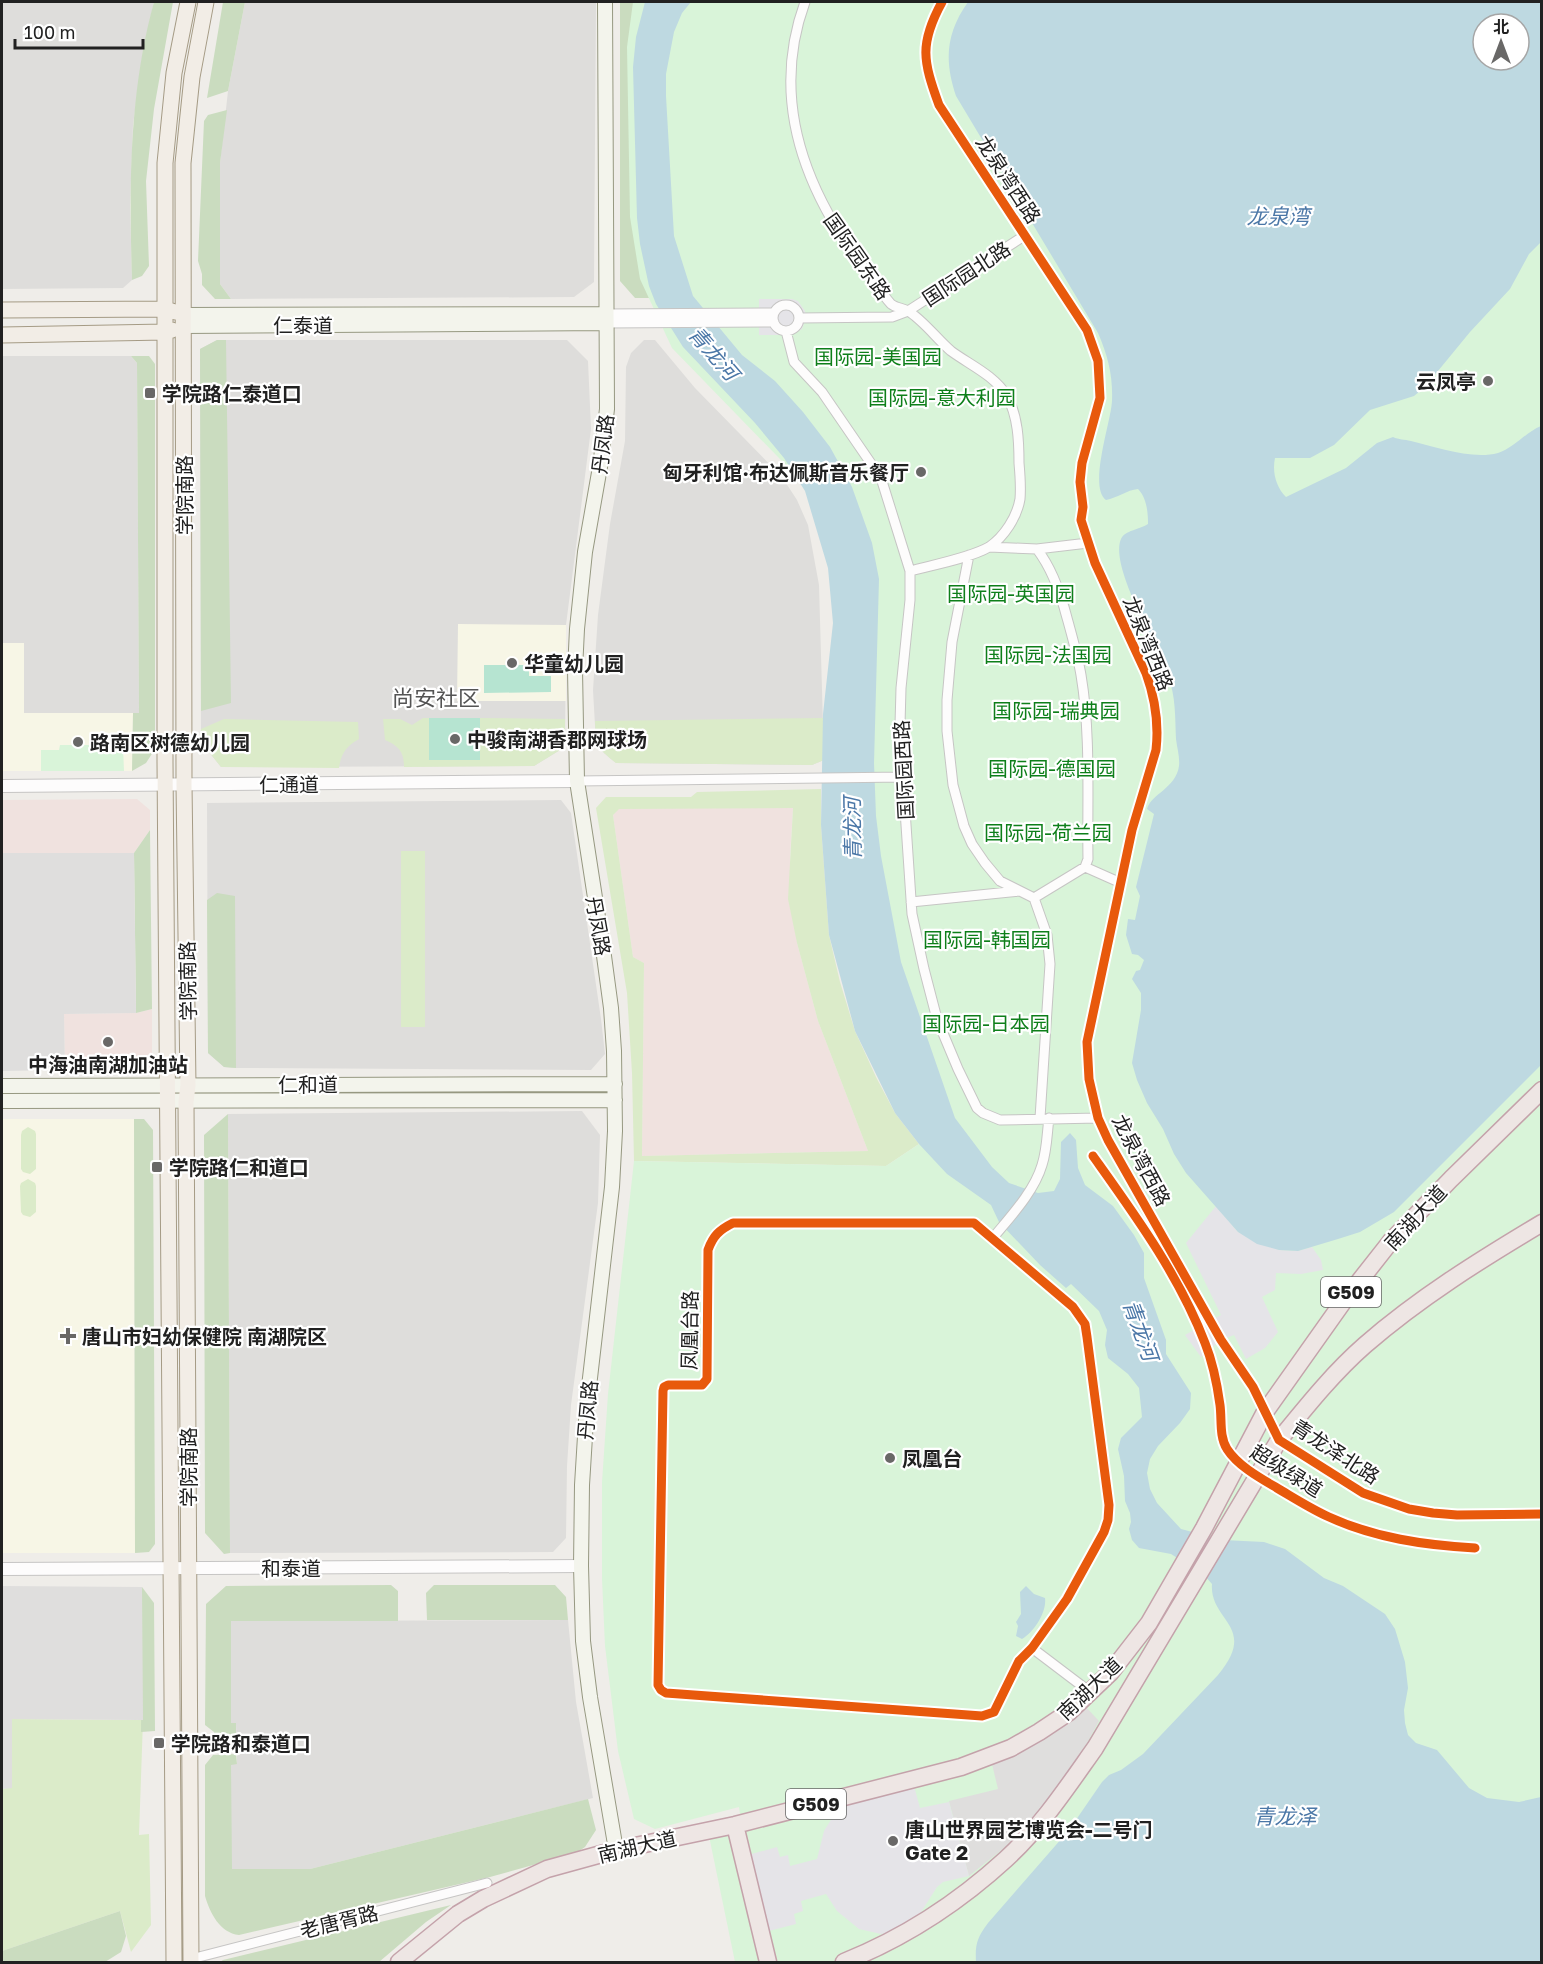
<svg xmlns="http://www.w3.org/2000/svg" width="1543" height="1964" font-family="'Golos Text','Noto Sans SC',sans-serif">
<rect width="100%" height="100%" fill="#efede9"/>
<path fill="#dedddb" d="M2,2H154L143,51L133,125L130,205L132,280L123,288L2,289Z
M245,2H596L594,282L574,297L231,299L220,284V163L228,91Z
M217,340H567L588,361L591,429L566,625L565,747L534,766L221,767L201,742L200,349Z
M644,340H655L695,388L782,477L797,500L808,525L819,585L824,760L812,765L616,763L604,753L596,743L593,690L598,615L610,524L625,441L626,367L631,353Z
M2,356H131L137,363L139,713H24V643H2Z
M561,800L571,813L601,1019L605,1054L591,1070L236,1068L224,1067L208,1053L207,803Z
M582,1111L600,1135L598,1203L571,1405L567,1466L566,1538L553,1552L230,1553L228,1114Z
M568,1620L576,1702L593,1798L310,1869H231V1764H237L236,1724L231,1723L230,1621Z"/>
<path fill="#f0e2df" d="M137,799L150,810V830L134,853H2V800Z
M619,808H793L790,856L797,943L818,1021L868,1151L642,1156L644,963L633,957L613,815Z
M152,1009V1075L143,1070H65L64,1014L136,1013Z"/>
<path fill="#f7f6e6" d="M458,624L566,625V701H457Z
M2,643H24V713H133L132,771H2Z
M2,1119H134L135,1553H2Z"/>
<path fill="#dbebc9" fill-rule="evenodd" d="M423,718H429V760H480V718L565,719V747L534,766L404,767C404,752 399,746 385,740L383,719H400L412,725Z
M823,718L824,760L812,765L616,763C596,747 596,746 595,721Z
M224,719L358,722L359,739C346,746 341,754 339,768L221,767L201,742V729Z
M821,789V825L829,935L840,982L855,1031L876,1077L895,1113L919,1144L886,1166L634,1161L632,1073L627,993L596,808L606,797H691L697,792ZM793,808L788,899L797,943L818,1021L868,1151L642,1156L644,963L633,957L613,815L619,809Z
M401,851H425V1027H401Z
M28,1127L35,1131L36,1134V1169L30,1174L23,1172L21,1169V1135L22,1131Z
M28,1179L35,1183L36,1186V1212L30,1217L23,1215L21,1212L20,1186L21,1183Z
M12,1719L143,1720L139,1835L149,1834L151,1925L131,1952L120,1911L2,1951V1789L12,1787Z"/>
<path fill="#cadcbf" d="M154,2H173L154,109L146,181L149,266L142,276L132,280C129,187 129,92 154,2Z
M223,2H245L228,91L207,98Z
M620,2H645L654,298H635L620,281Z
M227,110L220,163V284L231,299H215L202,285V274L198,261L204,121L208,115Z
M217,340H226L231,703L201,711L200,349Z
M131,356H149L155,364V749L146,763L132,771L133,713H139L137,363Z
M150,830L152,1009L136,1013L134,853Z
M217,893L235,896L236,1068L224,1067L208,1053L207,900Z
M228,1114L230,1553L224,1554L205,1533L204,1135Z
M134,1119H144L153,1130L155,1544L149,1552L135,1553Z
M391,1585L398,1591V1621H231V1723H236V1735L214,1734V1732L205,1725L206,1604L226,1586Z
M434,1585H555L566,1597L568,1620H427L426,1593Z
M142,1587L154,1603L155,1731L141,1732Z
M236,1754L237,1764L231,1765L232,1869H310L588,1799L596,1830L585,1847L576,1853L490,1877L239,1935C220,1933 210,1913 205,1896V1765L213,1755Z
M451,1905L426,1922L379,1962H220L223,1960Z
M120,1911L126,1936L121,1952L105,1962H2V1951Z"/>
<path fill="#d9f4d9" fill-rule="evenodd" d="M633,2H1541V1962H735L709,1836L742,1828L739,1807L655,1829L634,1819L618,1751L605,1646L602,1579V1482L608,1394L634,1161L886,1166L919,1144L844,614L812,492L672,348L640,279L630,217L627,47ZM1483,24H1519V60H1483Z
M121,744V747H123L124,771H41V750H59L60,745H96L97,748H107V745Z"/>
<path fill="#b6e4d1" d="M484,665H529V676H551V692L484,693Z
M429,718H480V760H429Z"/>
<path fill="#dfdedd" d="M2,853H134L136,1013L64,1014L65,1070L2,1071Z
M2,1586L142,1587L143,1720L12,1719V1788L2,1789Z
M1085,1706L1099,1721L1087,1743L1068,1772L1035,1817L1004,1848L969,1876L949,1801L998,1789L992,1764Z"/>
<path fill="#e5e4e8" d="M759,299H792L798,301L805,311L806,318L802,329L792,335H759Z
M1216,1206L1238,1232L1279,1250L1298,1251L1312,1247L1321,1260L1323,1270L1301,1274L1276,1273L1275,1290L1262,1297L1278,1332L1265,1348L1246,1359L1234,1335L1221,1340L1201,1357L1185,1335L1221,1315L1186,1243Z
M914,1786L920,1808L949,1802L969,1876L943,1882L937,1887L918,1917L892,1932L881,1934L859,1929L837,1911L826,1894L801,1901L803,1911L794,1914L796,1924L765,1932L748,1855L777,1847L780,1857L788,1855L790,1866L817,1859L824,1831L839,1807Z"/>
<path fill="#bed9e1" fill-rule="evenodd" d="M645,2H691L682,13L674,32L666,74V96L674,236L693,296L742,355L775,381L803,412L830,447L852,487L872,543L879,579L874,763L876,816L881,856L901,962L955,1118L992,1167L1009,1183L1038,1193L1054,1191L1060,1179L1061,1142L1070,1133L1076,1140L1078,1168L1085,1185L1113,1206L1134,1235L1144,1253V1278L1166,1340V1354L1191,1393L1190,1409L1180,1423L1158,1446L1150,1459L1147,1473L1150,1489L1157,1503L1181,1529L1223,1540L1264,1542L1285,1549L1324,1578L1343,1586L1385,1614L1395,1629L1405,1662L1408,1688L1404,1710L1405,1723L1408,1735L1416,1743L1437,1750L1469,1788L1487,1798L1519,1802L1541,1797V1962H976C975,1944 977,1938 988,1923L1069,1830L1102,1782L1109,1775L1121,1770L1143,1754L1218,1675C1259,1626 1209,1621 1212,1584L1204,1575L1171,1554L1139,1548L1132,1540L1129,1529L1131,1522L1130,1513L1125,1501L1124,1476L1118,1449L1121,1438L1142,1417L1139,1388L1128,1374L1108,1358L1105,1345L1107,1330L1099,1311L1071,1284L1066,1288L1040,1265L999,1222L991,1205L947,1174L919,1144L895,1113L855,1031L829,935L821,825L823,714L833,623L828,568L805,491L784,458L755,423L683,347L656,304L649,286L640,244L637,218L633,67L636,37Z
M968,2H1541V242L1529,254L1510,289L1470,332L1424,388L1414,396L1370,410L1334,445L1310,458H1275C1272,472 1276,487 1286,497L1346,468L1377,443L1393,437C1399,440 1404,439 1411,441C1436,447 1472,460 1498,453C1514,448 1526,432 1541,426V1065L1394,1212L1360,1232L1338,1239L1298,1251L1279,1250L1257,1244L1238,1232L1186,1173L1174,1154L1163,1129L1147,1103L1137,1080L1132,1063L1141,1010V993L1132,979L1136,971L1140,970L1144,960L1138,955L1132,954L1126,935L1128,919L1135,920L1140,896L1136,887L1154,814L1147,809C1151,794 1176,788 1179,766C1180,757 1177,748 1176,739C1175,717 1176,697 1168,676C1158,646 1109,566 1121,539C1125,530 1139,530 1148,524C1148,513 1147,498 1138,489C1127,490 1117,498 1106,500C1088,487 1111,422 1112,401C1113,376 1108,356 1098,333L956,96C944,60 946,33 968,2ZM1483,24H1519V60H1483Z
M1026,1586L1034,1594L1045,1598C1047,1612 1034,1632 1022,1639L1016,1636L1018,1626L1016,1622L1021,1614L1020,1592Z"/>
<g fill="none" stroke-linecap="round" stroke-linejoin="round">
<defs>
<path id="minor" d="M805,2C770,98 804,189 864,268C873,279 881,293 891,304C896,308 903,308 908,311C923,320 937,339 951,351C970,365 994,375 1007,396C1018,416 1019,441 1019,463C1020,474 1021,487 1020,499C1017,517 1004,537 989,547C970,558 932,565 910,571
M942,2C919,44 923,61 939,105L1087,330L1098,361L1100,398L1082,463L1080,482L1083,507L1081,520L1095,563L1146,673C1155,698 1159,724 1156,750L1132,830L1087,1042L1089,1079L1098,1118L1108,1140L1221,1340L1253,1387L1279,1440L1363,1493L1409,1509L1433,1513L1457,1515L1542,1514
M773 318a13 13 0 1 1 26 0a13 13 0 1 1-26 0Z
M606,314L774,313
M800,318L892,317L908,311L1024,236
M606,323L774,322
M786,331L794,362L822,392L881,478L910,571V600L901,688L900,725L905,810L912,914L924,969L937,1019L958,1069L977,1108L983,1113L1000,1120L1098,1118
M989,547L1037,549L1088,543
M969,555L952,642L947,700V731L953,785L964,826L972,844L985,863L1000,881L1034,898L1047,935L1050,964L1040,1118
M577,781L904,777
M1085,867L1121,883
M1034,898L1085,867L1088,859C1087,798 1091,735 1081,675C1077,652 1070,629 1064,607C1057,585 1051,568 1037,549
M911,902L1019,891
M733,1223H974L1073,1307L1085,1324L1087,1337L1109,1505L1108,1520L1104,1532L1067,1599L1032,1648L1019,1661L994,1712L982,1716L666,1693L661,1690L658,1685L663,1391L664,1387L668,1385H702L707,1379L708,1250C713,1236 719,1230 733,1223Z
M992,1239C1010,1217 1034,1192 1042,1165C1047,1150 1047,1133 1049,1118
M1032,1648L1090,1692
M191,1959L487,1883"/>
<path id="tertiary" d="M2,786L577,781
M2,1569L581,1566"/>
<path id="secondary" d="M605,2L607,409L600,467L585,552L577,629L575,670L577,781L604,956L611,1008L614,1051L615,1131L612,1187L587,1404L582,1485L581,1566L583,1641L590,1697L616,1850
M183,315L606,314
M183,326L606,323
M2,1086L615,1084
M2,1101L615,1100"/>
<path id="primary" d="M2,310L166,309L175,312
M2,335L165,332L172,330
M174,1962L165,761V163L174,73L188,2
M191,1962L186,1102L188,1085L184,784L183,163L192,77L206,2"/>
<path id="trunk" d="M735,1825L768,1962
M399,1962L458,1914L483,1899L547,1869L616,1850L735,1825L961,1767L1011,1748L1039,1732L1069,1712L1111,1672L1149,1623L1204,1528L1265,1412L1343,1302L1391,1241L1451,1179L1542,1090
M844,1962C904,1938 958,1903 1006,1859C1041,1827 1068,1786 1095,1748L1279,1440C1306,1407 1333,1373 1365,1345C1419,1298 1480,1260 1542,1223"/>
</defs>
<use href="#minor" stroke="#c6c5c4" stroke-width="11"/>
<use href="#tertiary" stroke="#c6c5c4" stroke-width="14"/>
<use href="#secondary" stroke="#969881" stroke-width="16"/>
<use href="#primary" stroke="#a59b85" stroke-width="17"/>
<use href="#trunk" stroke="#c4a2aa" stroke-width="19"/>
<use href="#minor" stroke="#fdfcfc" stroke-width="9"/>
<use href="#tertiary" stroke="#fdfcfc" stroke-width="12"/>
<use href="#secondary" stroke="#f3f4ec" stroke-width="14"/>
<use href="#primary" stroke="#f2ede6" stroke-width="15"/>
<use href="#trunk" stroke="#eee6e4" stroke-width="16"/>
<defs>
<path id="cycleway" d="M942,2C919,44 923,61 939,105L1087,330L1098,361L1100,398L1082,463L1080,482L1083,507L1081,520L1095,563L1146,673C1155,698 1159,724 1156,750L1132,830L1087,1042L1089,1079L1098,1118L1108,1140L1221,1340L1253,1387L1279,1440L1363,1493L1409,1509L1433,1513L1457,1515L1542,1514
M1093,1156C1135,1215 1179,1275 1205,1343C1213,1363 1217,1383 1220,1405C1222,1420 1219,1436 1227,1449C1238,1466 1260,1478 1277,1488C1294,1498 1311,1509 1329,1517C1375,1538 1424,1545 1475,1548
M733,1223H974L1073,1307L1085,1324L1087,1337L1109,1505L1108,1520L1104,1532L1067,1599L1032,1648L1019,1661L994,1712L982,1716L666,1693L661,1690L658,1685L663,1391L664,1387L668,1385H702L707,1379L708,1250C713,1236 719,1230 733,1223Z"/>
</defs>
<use href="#cycleway" stroke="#fff" stroke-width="13"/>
<use href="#cycleway" stroke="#e8590c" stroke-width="9"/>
</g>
<g fill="#696867" stroke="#fff" stroke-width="2">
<circle cx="1488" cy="381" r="6"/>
<rect x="144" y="387" width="12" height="12" rx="3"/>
<circle cx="921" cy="472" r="6"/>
<circle cx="512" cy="663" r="6"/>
<circle cx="455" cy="739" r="6"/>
<circle cx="78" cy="742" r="6"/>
<circle cx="108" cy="1042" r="6"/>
<rect x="151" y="1161" width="12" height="12" rx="3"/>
<path d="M65 1327h6v6h6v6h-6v6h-6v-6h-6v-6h6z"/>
<circle cx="890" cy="1458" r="6"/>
<rect x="153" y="1737" width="12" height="12" rx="3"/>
<circle cx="893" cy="1841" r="6"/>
</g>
<g text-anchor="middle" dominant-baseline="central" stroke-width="4.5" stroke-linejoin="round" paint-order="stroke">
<g fill="#fff" stroke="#646464" stroke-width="1.5">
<rect x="1321" y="1277" width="60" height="30" rx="4.5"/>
<rect x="786" y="1789" width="60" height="30" rx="4.5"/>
</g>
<g font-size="18" font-weight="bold" fill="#212121">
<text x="1351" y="1292">G509</text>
<text x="816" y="1804">G509</text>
</g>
<g font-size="20" fill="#212121" stroke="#fff">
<text transform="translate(1009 179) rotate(57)">龙泉湾西路</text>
<text transform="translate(858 256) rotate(55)">国际园东路</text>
<text transform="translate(966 273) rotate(-33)">国际园北路</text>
<text x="303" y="325">仁泰道</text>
<text transform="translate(602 444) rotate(-83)">丹凤路</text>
<text transform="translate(184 495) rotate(-90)">学院南路</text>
<text transform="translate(1149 643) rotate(68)">龙泉湾西路</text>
<text transform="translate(903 770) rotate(-93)">国际园西路</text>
<text x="289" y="784">仁通道</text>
<text transform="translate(599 926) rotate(80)">丹凤路</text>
<text transform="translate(187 981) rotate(-91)">学院南路</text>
<text x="308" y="1084">仁和道</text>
<text transform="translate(1142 1160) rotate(62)">龙泉湾西路</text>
<text transform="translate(1415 1217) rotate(-47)">南湖大道</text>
<text transform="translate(689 1330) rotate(-89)">凤凰台路</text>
<text transform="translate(587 1410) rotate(-85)">丹凤路</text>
<text transform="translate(1336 1451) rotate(33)">青龙泽北路</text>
<text transform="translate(188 1467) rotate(-90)">学院南路</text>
<text transform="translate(1287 1470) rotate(32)">超级绿道</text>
<text x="291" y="1568">和泰道</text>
<text transform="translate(1089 1688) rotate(-44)">南湖大道</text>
<text transform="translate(637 1846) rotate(-13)">南湖大道</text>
<text transform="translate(339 1921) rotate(-14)">老唐胥路</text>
</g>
<g font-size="20" fill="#0e7f1a" stroke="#fff">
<text x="878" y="356">国际园-美国园</text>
<text x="942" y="397">国际园-意大利园</text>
<text x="1011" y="593">国际园-英国园</text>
<text x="1048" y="654">国际园-法国园</text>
<text x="1056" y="710">国际园-瑞典园</text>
<text x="1052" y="768">国际园-德国园</text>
<text x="1048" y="832">国际园-荷兰园</text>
<text x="987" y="939">国际园-韩国园</text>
<text x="986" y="1023">国际园-日本园</text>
</g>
<g font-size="20" font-weight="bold" fill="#212121" stroke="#fff" text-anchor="start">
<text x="1476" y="381" text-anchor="end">云凤亭</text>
<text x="162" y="393">学院路仁泰道口</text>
<text x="909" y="472" text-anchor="end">匈牙利馆·布达佩斯音乐餐厅</text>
<text x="524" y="663">华童幼儿园</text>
<text x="467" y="739">中骏南湖香郡网球场</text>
<text x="90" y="742">路南区树德幼儿园</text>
<text x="108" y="1064" text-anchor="middle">中海油南湖加油站</text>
<text x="169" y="1167">学院路仁和道口</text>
<text x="82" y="1336">唐山市妇幼保健院 南湖院区</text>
<text x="902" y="1458">凤凰台</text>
<text x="171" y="1743">学院路和泰道口</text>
<text x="905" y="1829">唐山世界园艺博览会-二号门<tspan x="905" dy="23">Gate 2</tspan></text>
</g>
<g font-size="21" font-style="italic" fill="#4b77a7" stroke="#fff">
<text x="1278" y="216">龙泉湾</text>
<text transform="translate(714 353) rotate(49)">青龙河</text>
<text transform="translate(852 829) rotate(-91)">青龙河</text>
<text transform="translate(1141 1330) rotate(70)">青龙河</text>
<text x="1285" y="1816">青龙泽</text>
</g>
<g font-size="22" fill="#545454" stroke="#fff">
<text x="436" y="697">尚安社区</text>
</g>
</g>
<rect width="1543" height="1964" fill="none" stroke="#212121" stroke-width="6"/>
<g transform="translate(1501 42)"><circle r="28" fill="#ffffff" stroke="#a6a6a6" stroke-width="1.5"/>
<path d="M0-4.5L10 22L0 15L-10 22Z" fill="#696867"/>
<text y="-9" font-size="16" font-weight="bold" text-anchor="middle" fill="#212121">北</text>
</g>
<path d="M15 39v9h128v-9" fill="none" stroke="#212121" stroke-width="3"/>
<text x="24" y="39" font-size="18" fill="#212121" stroke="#ffffff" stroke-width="4.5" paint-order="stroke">100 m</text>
</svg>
